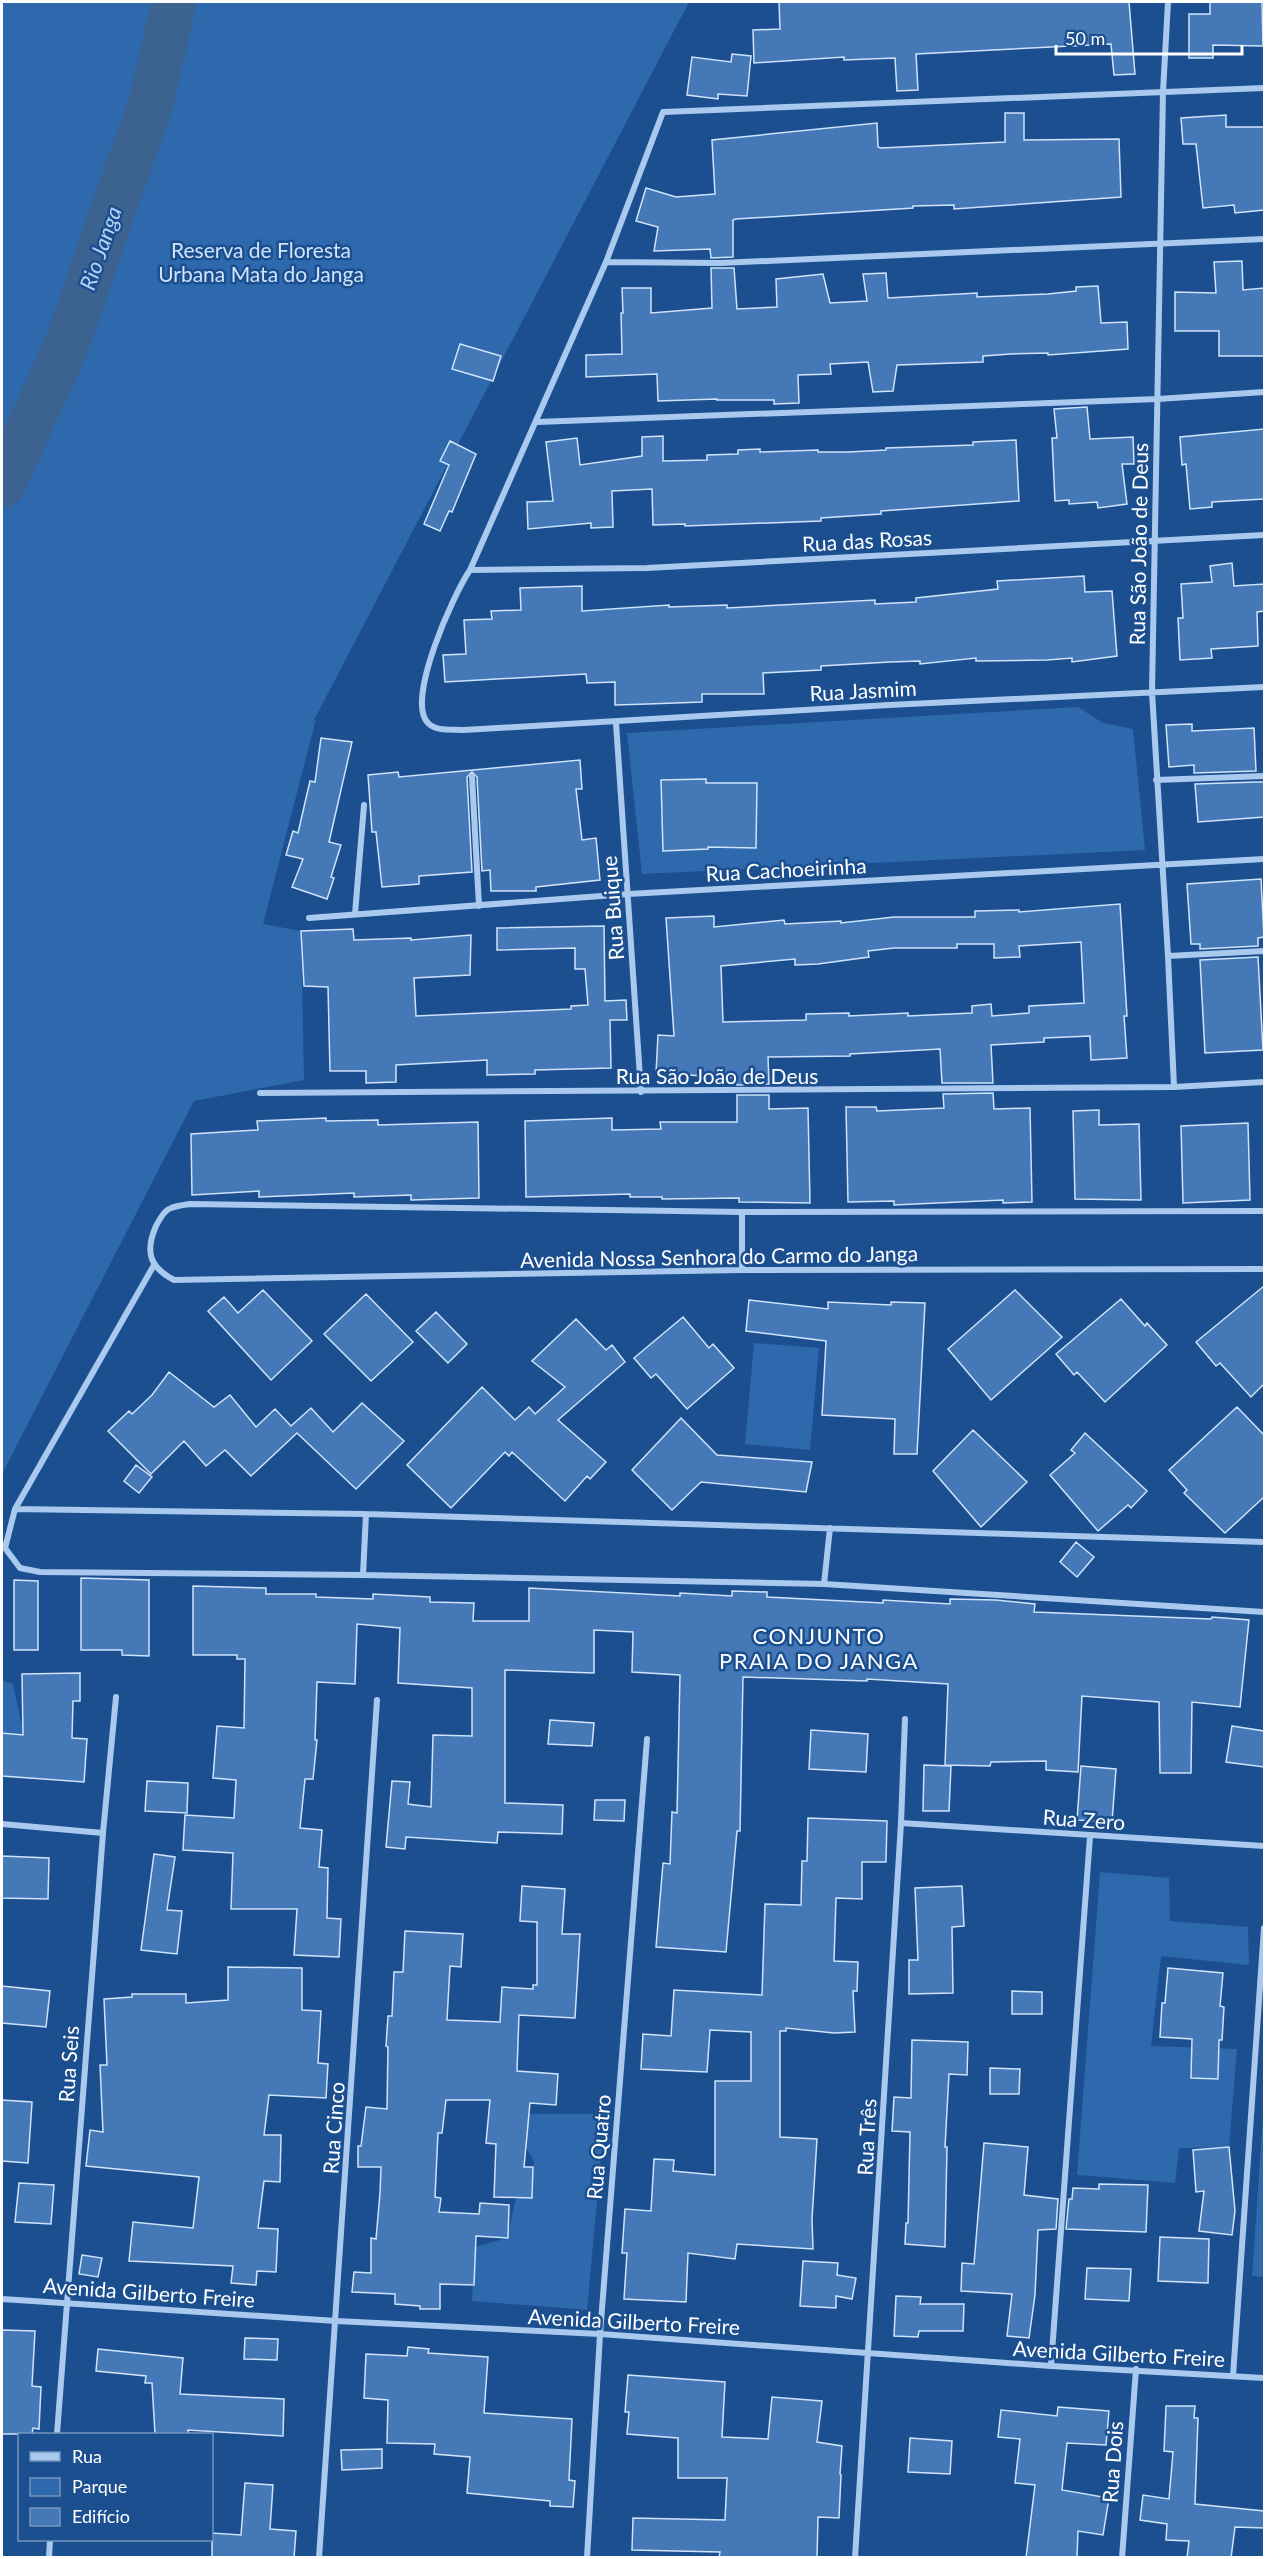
<svg xmlns="http://www.w3.org/2000/svg" width="1266" height="2559" font-family="Lato,sans-serif">
<rect width="100%" height="100%" fill="#1b4f8f"/>
<path fill="#2e69ad" d="M2,2H689L313,722L316,719L263,924L301,931L304,1080L194,1101L2,1474Z
M1078,707L1103,723L1133,729L1145,850L642,874L627,733Z
M754,1343L819,1348L810,1450L745,1444Z
M2,1680L13,1684L24,1735L2,1733Z
M1100,1872L1169,1878L1170,1921L1248,1927L1249,1965L1161,1956L1151,2046L1237,2049L1229,2147L1179,2148L1175,2183L1077,2175Z
M1264,2101V2277L1252,2276Z
M529,2114H605L587,2310L472,2301L475,2247L507,2238L516,2198H532L534,2161L526,2147Z"/>
<g fill="none" stroke-linecap="round" stroke-linejoin="round">
<path stroke="#3c6290" stroke-width="45" d="M2,486L65,349L152,99L174,2"/>
</g>
<path fill="#4478b7" stroke="#cfe3fa" stroke-width="1.5" fill-rule="evenodd" d="M779,2H1129L1135,74L1114,75L1111,44L916,54L918,90L897,91L895,58L844,60V57L754,63L753,30L780,29Z
M1210,2H1262L1263,46L1213,45V58H1189V14H1210Z
M732,54L751,56L747,96L718,94V99L687,95L692,57L731,62Z
M1005,113H1024V140L1119,139L1121,197L954,209V205L913,206V208L736,219L733,220V257L711,258L710,249L654,251L658,227L636,221L646,188L676,197L715,194L712,140L877,123L878,147L881,148L1005,142Z
M1226,115V127H1264V210L1235,213L1234,205L1203,208L1196,144H1183L1181,118Z
M1242,261L1243,290L1264,288V356H1219V331H1175V292L1216,293L1214,262Z
M711,268H734L737,309L777,307L776,279L823,274L830,303L867,301L863,274L886,273L888,298L977,293V297L1048,294L1076,291V287L1098,286L1101,323L1127,322L1128,349L1048,355V353L1011,354L983,356V362L897,365L893,391L873,392L868,362L830,364L831,374L798,375L799,403L774,404V400H717V399L658,401L657,374L586,377V355L622,354L621,313H623L622,288H651V313L712,308Z
M460,344L501,356L493,381L452,369Z
M1087,407L1090,439L1133,437L1134,464H1122L1127,504L1098,508L1097,502L1069,504V500L1055,501L1052,438H1057L1054,409Z
M1264,429V499L1212,502V507L1190,509L1186,464L1182,465L1180,437Z
M663,436V461L707,460V455L738,454V450L760,449V452L818,450V452H848L886,450V448L973,445V442L1016,440L1019,501L881,511V514L821,518V521L685,526V524L653,525L652,489L612,491L613,527L591,528V523L528,529L527,502L553,501L546,442L577,438L580,465L642,456V437Z
M450,441L476,454L452,512L449,511L440,531L424,524L449,465L440,461Z
M1232,563L1234,586L1264,584V611L1257,612L1258,646L1211,649L1212,658L1180,660L1178,618H1183L1181,584L1212,582L1210,566Z
M1084,576L1085,592L1112,591L1117,656L1072,662V658L1047,660L976,661V658L920,664V661L890,662L821,666V670L763,673L764,694H702V702L648,704L615,705V682L587,683L586,674L445,682L443,655L466,654L464,620L492,619L491,611L521,610L520,588L582,586V611L669,605V607L727,605V608L875,600V604L916,602V598L998,589L997,581Z
M1192,724V731L1254,728L1256,771L1194,773V765L1169,767L1166,725Z
M321,738L352,742L329,842L341,845L331,877L334,878L327,899L292,887L303,859L286,855L293,831L298,833L310,781L315,782Z
M580,760L582,789H576L582,840L596,838L600,880L536,887V891H491L490,870L482,871L477,777L472,772L467,777L472,872L419,876V884L382,887L376,832H372L368,775L398,772L399,777Z
M706,779V783H757L756,848L708,847V849L663,851L661,780Z
M1256,782H1264V817L1198,822L1195,784Z
M1261,879L1264,937L1258,938V946L1200,949V944H1191L1187,884Z
M1120,904L1127,1016H1124L1127,1058L1091,1060L1090,1036L1044,1038V1042L991,1045L993,1083H942L940,1049L850,1054V1056L768,1057L769,1084L737,1085L736,1078L656,1073L658,1035L674,1036L666,918L714,916V927L784,920L785,924L841,921V923L894,917H975V911L1019,910V912ZM1081,942L1084,1003L1029,1006V1013L992,1016L991,1004L972,1006V1013L908,1016V1013L849,1016V1013L806,1014V1020L723,1022L721,966L795,959V965L818,964L869,957L868,951L894,948H957V944H994V958L1020,957L1019,946Z
M604,926L605,1001L626,1000L627,1020H610L611,1068L535,1070V1074L487,1075V1060L396,1065V1082L366,1083V1071H330L328,987L304,986L301,931L353,929L354,940L411,938V940L471,935L470,975L414,978L416,1016L571,1009V1006L588,1005L585,969H575V948L497,950V928Z
M1258,957L1263,1050L1205,1053L1200,960Z
M993,1093L994,1109L1030,1108L1032,1202L1003,1203V1200L894,1205V1201L848,1202L846,1107H876L877,1111L944,1108L943,1094Z
M737,1095H769V1109L808,1108L810,1203L739,1202V1198L662,1199V1197H630V1194L526,1197L525,1121L612,1118V1130L661,1129L660,1122H737Z
M1099,1110V1125L1139,1124L1141,1200L1075,1199L1073,1111Z
M326,1118V1121L378,1120V1125L478,1122L479,1198L411,1200V1195L354,1197V1193L259,1197V1191L192,1195L191,1134L258,1130L257,1121Z
M1248,1123L1250,1200L1183,1203L1181,1126Z
M1264,1286V1384L1251,1397L1220,1363L1216,1366L1196,1342Z
M263,1290L312,1341L271,1380L208,1311L224,1297L238,1313Z
M1015,1290L1062,1337L991,1400L948,1349Z
M366,1294L413,1342L371,1381L324,1334Z
M1121,1299L1145,1326L1147,1323L1167,1345L1105,1402L1077,1372L1074,1375L1056,1354Z
M749,1300L828,1309V1302L891,1305V1302L925,1303L917,1454H894L895,1419L822,1415L826,1341L746,1331Z
M436,1312L467,1344L448,1363L416,1331Z
M683,1317L709,1348L713,1344L734,1368L687,1409L656,1374L651,1378L634,1358Z
M576,1319L606,1350L612,1345L625,1362L558,1420L606,1462L590,1479L587,1476L565,1501L512,1452L509,1456L505,1452L451,1508L407,1465L482,1387L515,1420L529,1407L535,1414L565,1387L532,1361Z
M169,1372L214,1407L230,1395L256,1427L275,1409L291,1426L311,1408L333,1432L362,1403L404,1441L356,1489L297,1433L251,1476L225,1450L206,1466L184,1441L151,1474L108,1431L129,1411L132,1414L152,1395Z
M1237,1407L1264,1435V1497L1225,1533L1184,1493L1187,1490L1169,1470Z
M681,1418L717,1455L812,1462L806,1492L701,1482L672,1510L632,1470Z
M973,1430L1027,1482L981,1527L933,1471Z
M1085,1433L1147,1491L1131,1508L1128,1505L1098,1531L1050,1475L1075,1453L1071,1450Z
M136,1465L152,1477L139,1493L124,1481Z
M1076,1542L1094,1557L1077,1577L1060,1562Z
M81,1578L149,1580V1656L122,1655V1650H81Z
M14,1580L38,1581V1650H14Z
M193,1586L266,1588V1594H316V1597L373,1599V1594L430,1597V1602L474,1603L473,1621H529V1588L680,1596V1593L732,1596V1591L767,1592V1597L883,1603V1600L950,1604V1599L996,1600L1035,1604L1034,1612L1211,1619L1212,1617L1249,1620L1240,1707L1192,1702L1191,1773H1160L1159,1702L1082,1696L1078,1772L1046,1770V1761L991,1762L990,1766L945,1765L948,1684L867,1679V1681L743,1677L740,1831H737L726,1952L656,1947L663,1863L670,1864L672,1812L677,1813L680,1675L632,1672L633,1632L594,1630V1673L505,1670V1803L563,1805L562,1834L498,1832L497,1843L406,1837L405,1849L386,1847L392,1781L410,1782L408,1804L431,1807L433,1735L472,1736V1688L398,1683L400,1628L357,1624L355,1684L317,1682L315,1740H317L313,1779H305L300,1828L322,1830L319,1867L328,1868L327,1918L341,1919L339,1957L294,1955L297,1909H231L233,1853L183,1850L185,1815L234,1818L236,1780L213,1778L217,1726L244,1728L245,1659H237V1655H193Z
M80,1673V1701H73L72,1738L87,1739L84,1782L2,1776V1733L23,1735L22,1674Z
M550,1720L594,1723L592,1746L548,1744Z
M1232,1726L1264,1731V1767L1226,1762Z
M811,1730L868,1734L866,1772L809,1769Z
M924,1765L951,1766L949,1811H923Z
M1081,1766L1116,1769L1112,1822L1077,1820Z
M147,1781L188,1783L187,1813L145,1811Z
M595,1800H625L624,1821L594,1820Z
M808,1818L887,1821L886,1862H862V1899L836,1898L834,1961L858,1962L857,1991H853L855,2032L834,2033L786,2028V2031H780V2137L817,2139L812,2219L813,2249L737,2244L735,2259L688,2253L686,2302L624,2299L627,2253H622L625,2209L651,2211L654,2159L674,2160L673,2171L715,2175V2081H751V2032L710,2030L707,2072L641,2069L643,2034L671,2036L674,1990L762,1995L765,1904L801,1905L802,1861H807Z
M154,1854L175,1857L167,1910L182,1911L177,1954L141,1950Z
M2,1856L49,1858L48,1899L2,1898Z
M522,1886L565,1889L562,1934H580L575,2018L519,2015L517,2071L558,2074L556,2105L530,2103L524,2167H533L532,2198L494,2197L496,2144L486,2143L490,2100H446L442,2133H438L435,2197L441,2198L439,2212L479,2214L480,2203L509,2205L508,2238L476,2236L474,2285L440,2284V2309H420V2306L395,2304V2294L352,2292L354,2272L371,2273V2238L376,2239L380,2193L381,2167H358V2146H361L366,2107L387,2109L388,2047L386,2046L388,2016H392L394,1972H403L405,1931L463,1934L461,1967L450,1966L447,2020L500,2022L502,1987L533,1989V1985H537V1922L520,1921Z
M962,1886L964,1926L952,1927L953,1993L909,1994V1960H918L915,1888Z
M228,1967L302,1968V2010L321,2011L318,2063L328,2064L326,2098L269,2095L264,2135H281L280,2182L264,2181L258,2228L278,2229L276,2272L257,2271L256,2285L231,2283L233,2266L129,2261L133,2222L193,2228L199,2177L86,2166L90,2130L103,2132L100,2065H107L104,1999L132,1997V1994H186V2003L228,2000Z
M1168,1968L1223,1973L1220,2006L1224,2007L1222,2040H1219L1218,2079L1191,2078L1192,2039L1160,2037L1162,2003H1165Z
M2,1986L50,1991L46,2027L2,2023Z
M1012,1991L1042,1992V2014H1012Z
M912,2040L968,2042L967,2075L949,2074L945,2147H947L945,2247L905,2244L906,2223H908L910,2132L892,2131L894,2097L911,2098Z
M990,2068L1020,2069L1019,2094H990Z
M2,2100L32,2102L28,2163L2,2161Z
M984,2143L1028,2147L1024,2195L1058,2199L1056,2229L1038,2230L1035,2295L1029,2338L1007,2336L1012,2294L961,2291L962,2263L974,2264Z
M1229,2147L1235,2211L1232,2235L1199,2231L1204,2191L1196,2192L1193,2150Z
M19,2183L54,2185L51,2224L15,2222Z
M1099,2184L1148,2185L1146,2232L1066,2229L1069,2199H1072L1073,2188L1099,2189Z
M1160,2237L1209,2239L1208,2283L1158,2281Z
M82,2255L102,2258L98,2277L79,2274Z
M803,2261L838,2263L837,2275L856,2278L852,2299L836,2296V2308L800,2306Z
M1087,2268L1131,2269L1129,2301L1085,2299Z
M896,2296L921,2297L920,2304H964L963,2331H919L918,2337L894,2336Z
M2,2330L35,2331L32,2386L41,2387L39,2429L33,2428L32,2434H2Z
M245,2338L278,2339L277,2360L244,2359Z
M408,2347L429,2349L428,2353L488,2357L484,2413L572,2419L569,2480L575,2481L573,2507L550,2506V2501L467,2493L470,2457L434,2454L435,2444L387,2443L388,2400L364,2398L366,2354L407,2356Z
M98,2349L183,2358L180,2394L284,2399L283,2436L188,2430V2434H155L152,2383H145L146,2376L96,2371Z
M628,2375L725,2382L722,2437L768,2439L772,2397L822,2401L817,2442L842,2446L840,2474L841,2475L839,2518L818,2517L817,2558H719L720,2552L632,2550L633,2518L725,2520L727,2478H678V2438L627,2434L629,2412H625Z
M1166,2406H1195L1194,2418H1198L1195,2504L1264,2511V2528L1235,2527L1231,2558H1187L1189,2541L1166,2540L1167,2524L1140,2520L1143,2495L1169,2499L1173,2452L1164,2451Z
M1058,2407L1109,2411L1106,2445L1067,2443L1062,2490L1109,2498L1103,2535L1078,2531L1077,2558H1026L1035,2485L1015,2483L1020,2439L998,2437L1001,2410L1057,2416Z
M910,2438L952,2441L950,2474L908,2472Z
M382,2449V2468L342,2470L341,2450Z
M245,2483L273,2485L270,2529L296,2531L294,2558H212V2533L241,2535Z"/>
<g fill="none" stroke-linecap="round" stroke-linejoin="round">
<path stroke="#a9c9ee" stroke-width="6" d="M1168,2L1163,92L1152,692L1168,956L1174,1087
M1264,88L663,112L606,262L470,570C454,593 405,701 428,723C436,732 453,729 464,730L889,705L1264,687
M606,262L720,263L1264,239
M537,422L1158,399L1264,392
M470,570L647,568L1264,535
M616,723L641,1092
M472,777L479,906
M1156,780L1264,776
M355,914L364,805
M309,918L628,894L1264,859
M1168,956L1264,951
M260,1093L1174,1087L1264,1082
M1264,1211L742,1212L190,1204C184,1205 176,1206 171,1208C165,1210 159,1220 156,1226C145,1251 149,1267 174,1280L742,1270L1264,1269
M154,1265L15,1509L5,1548L20,1568L40,1572L363,1575L824,1584L1264,1612
M742,1270V1212
M15,1509L366,1514L1264,1542
M363,1575L366,1514
M824,1584L830,1528
M901,1823L1264,1846
M2,1824L103,1833
M2,2299L336,2321L600,2334L1051,2366L1264,2378
M1051,2366L1090,1836
M1233,2376L1264,1928
M57,2434L103,1833L116,1697
M49,2558L50,2540
M319,2558L377,1700
M587,2558L600,2334L647,1739
M855,2558L901,1823L905,1719
M1122,2558L1136,2369"/>
</g>
<g text-anchor="middle" dominant-baseline="central" stroke-width="5" stroke-linejoin="round" paint-order="stroke">
<g font-size="21" fill="#cfe3fa" stroke="#1b4f8f">
<text x="261" y="249">Reserva de Floresta<tspan x="261" dy="24">Urbana Mata do Janga</tspan></text>
</g>
<g font-size="21" fill="#fff" stroke="#1b4f8f">
<text transform="translate(867 540) rotate(-3)">Rua das Rosas</text>
<text transform="translate(1138 544) rotate(-89)">Rua São João de Deus</text>
<text transform="translate(863 690) rotate(-3)">Rua Jasmim</text>
<text transform="translate(786 869) rotate(-3)">Rua Cachoeirinha</text>
<text transform="translate(612 908) rotate(-94)">Rua Buique</text>
<text x="717" y="1075">Rua São João de Deus</text>
<text transform="translate(719 1256) rotate(-1)">Avenida Nossa Senhora do Carmo do Janga</text>
<text transform="translate(1084 1819) rotate(4)">Rua Zero</text>
<text transform="translate(68 2064) rotate(-86)">Rua Seis</text>
<text transform="translate(333 2128) rotate(-86)">Rua Cinco</text>
<text transform="translate(866 2137) rotate(-87)">Rua Três</text>
<text transform="translate(598 2147) rotate(-85)">Rua Quatro</text>
<text transform="translate(149 2292) rotate(4)">Avenida Gilberto Freire</text>
<text transform="translate(634 2321) rotate(3)">Avenida Gilberto Freire</text>
<text transform="translate(1119 2353) rotate(3)">Avenida Gilberto Freire</text>
<text transform="translate(1112 2462) rotate(-86)">Rua Dois</text>
</g>
<g font-size="22" font-style="italic" fill="#b5d3f5" stroke="#1b4f8f">
<text transform="translate(100 248) rotate(-71)">Rio Janga</text>
</g>
<g font-size="22" letter-spacing="1.5" fill="#fff" stroke="#1b4f8f">
<text x="819" y="1635">CONJUNTO<tspan x="819" dy="25">PRAIA DO JANGA</tspan></text>
</g>
</g>
<rect width="1266" height="2559" fill="none" stroke="#ffffff" stroke-width="6"/>
<rect x="18" y="2433" width="195" height="108" fill="#1b4f8f" stroke="#7695bc" stroke-width="1.5"/>
<rect x="30" y="2452" width="30" height="9" fill="#a9c9ee" stroke="#7695bc" stroke-width="1.5"/>
<text x="72" y="2463" font-size="18" fill="#ffffff">Rua</text>
<rect x="30" y="2478" width="30" height="18" fill="#2e69ad" stroke="#7695bc" stroke-width="1.5"/>
<text x="72" y="2493" font-size="18" fill="#ffffff">Parque</text>
<rect x="30" y="2508" width="30" height="18" fill="#4478b7" stroke="#7695bc" stroke-width="1.5"/>
<text x="72" y="2523" font-size="18" fill="#ffffff">Edifício</text>
<path d="M1056 45v9h186v-9" fill="none" stroke="#ffffff" stroke-width="3"/>
<text x="1065" y="45" font-size="18" fill="#ffffff" stroke="#1b4f8f" stroke-width="4.5" paint-order="stroke">50 m</text>
</svg>
